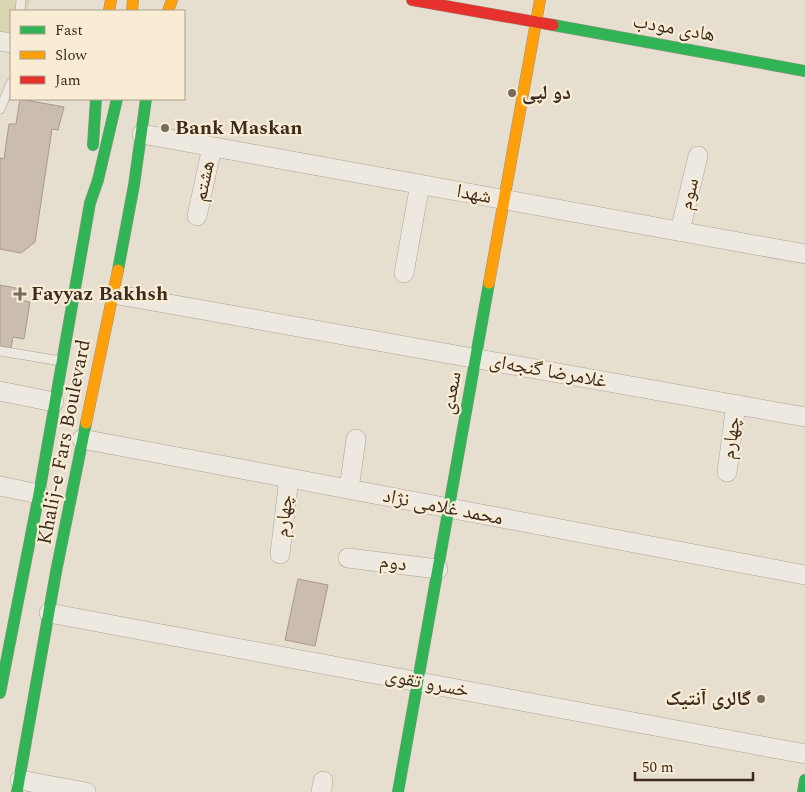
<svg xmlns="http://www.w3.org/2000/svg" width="805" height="792" font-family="Spectral,'Noto Naskh Arabic',serif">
<rect width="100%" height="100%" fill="#e6dece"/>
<path fill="#d7d6b0" d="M0,0H31L27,11H11V43L0,41Z"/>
<path fill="#cabcae" stroke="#a7998d" d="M20,99L64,107L58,130L52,129L35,242L21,253L0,249V158L4,159L9,124H16Z
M0,285L21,289L19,300L30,302L24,339L13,337L11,348L0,346Z
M298,579L328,585L315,646L285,640Z"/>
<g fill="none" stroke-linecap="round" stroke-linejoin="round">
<defs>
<path id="lane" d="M20,11L21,0
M0,109L11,83
M0,351L61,361"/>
<path id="street" d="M0,41L11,43
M142,134L805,254
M197,216L212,147
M680,231L698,156
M404,273L420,184
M113,294L805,417
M0,391L54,402
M82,439L805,575
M727,472L736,404
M0,486L39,494
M349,489L356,439
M280,554L289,478
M348,558L438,569
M49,613L805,754
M20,780L86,792
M321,792L323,781"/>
<path id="fast" d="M553,25L805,71
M93,145L96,99
M118,270L134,185L146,99
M0,693L39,494L90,203L98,180L117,99
M17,792L56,572L86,423
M398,792L489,283
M803,792L805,780"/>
<path id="slow" d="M109,11L111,0
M132,11L133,0
M168,11L172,0
M489,283L540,0
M86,423L118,270"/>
<path id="jam" d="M412,0L553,25"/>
</defs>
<use href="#lane" stroke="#aca397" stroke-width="10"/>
<use href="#street" stroke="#aca397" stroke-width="20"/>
<use href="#fast" stroke="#9b9387" stroke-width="12"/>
<use href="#slow" stroke="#9b9387" stroke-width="12"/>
<use href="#jam" stroke="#9b9387" stroke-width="12"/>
<use href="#lane" stroke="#eee9e0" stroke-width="9"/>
<use href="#street" stroke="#eee9e0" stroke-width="19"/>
<use href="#fast" stroke="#30b455" stroke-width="11"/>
<use href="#slow" stroke="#ff9f0a" stroke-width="11"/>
<use href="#jam" stroke="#e5322d" stroke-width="11"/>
</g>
<g fill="#786a5c" stroke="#f8ecd4" stroke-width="2">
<circle cx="512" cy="93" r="5"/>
<circle cx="165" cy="128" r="5"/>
<path d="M17.5 286.5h5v5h5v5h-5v5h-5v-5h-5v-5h5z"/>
<circle cx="761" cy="699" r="5"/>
</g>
<g text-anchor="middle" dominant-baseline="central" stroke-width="4.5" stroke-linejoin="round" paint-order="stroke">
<g font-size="20" fill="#3c2b1e" stroke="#f8ecd4">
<text transform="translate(674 28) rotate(10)">هادی مودب</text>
<text transform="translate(204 181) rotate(-78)">هشتم</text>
<text transform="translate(474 194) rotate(10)">شهدا</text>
<text transform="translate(689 194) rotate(-77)">سوم</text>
<text transform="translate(548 371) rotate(10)">غلامرضا گنجه‌ای</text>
<text transform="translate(451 393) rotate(-80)">سعدی</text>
<text transform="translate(731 438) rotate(-82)">چهارم</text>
<text transform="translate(64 442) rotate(-79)">Khalij-e Fars Boulevard</text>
<text transform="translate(443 507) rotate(11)">محمد غلامی نژاد</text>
<text transform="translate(284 516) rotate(-84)">چهارم</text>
<text transform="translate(393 563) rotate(7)">دوم</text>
<text transform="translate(427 683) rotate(11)">خسرو تقوی</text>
</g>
<g font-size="20" font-weight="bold" fill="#3c2b1e" stroke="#f8ecd4" text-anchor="start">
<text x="522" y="93">دو لپی</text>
<text x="175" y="128">Bank Maskan</text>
<text x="31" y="294">Fayyaz Bakhsh</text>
<text x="751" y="699" text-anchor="end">گالری آنتیک</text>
</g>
</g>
<rect x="10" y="10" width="175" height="90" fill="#f8ecd4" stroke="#ad9f8b"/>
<rect x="20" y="26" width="25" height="8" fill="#30b455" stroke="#ad9f8b"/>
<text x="55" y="35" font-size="15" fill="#3c2b1e">Fast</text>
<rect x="20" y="51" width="25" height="8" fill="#ff9f0a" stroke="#ad9f8b"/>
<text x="55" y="60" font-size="15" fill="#3c2b1e">Slow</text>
<rect x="20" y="76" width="25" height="8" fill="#e5322d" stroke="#ad9f8b"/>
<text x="55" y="85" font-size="15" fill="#3c2b1e">Jam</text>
<path d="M635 772v8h118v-8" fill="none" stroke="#3c2b1e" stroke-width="2.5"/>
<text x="642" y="772" font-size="15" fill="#3c2b1e" stroke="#f8ecd4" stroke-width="4" paint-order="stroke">50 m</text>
</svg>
